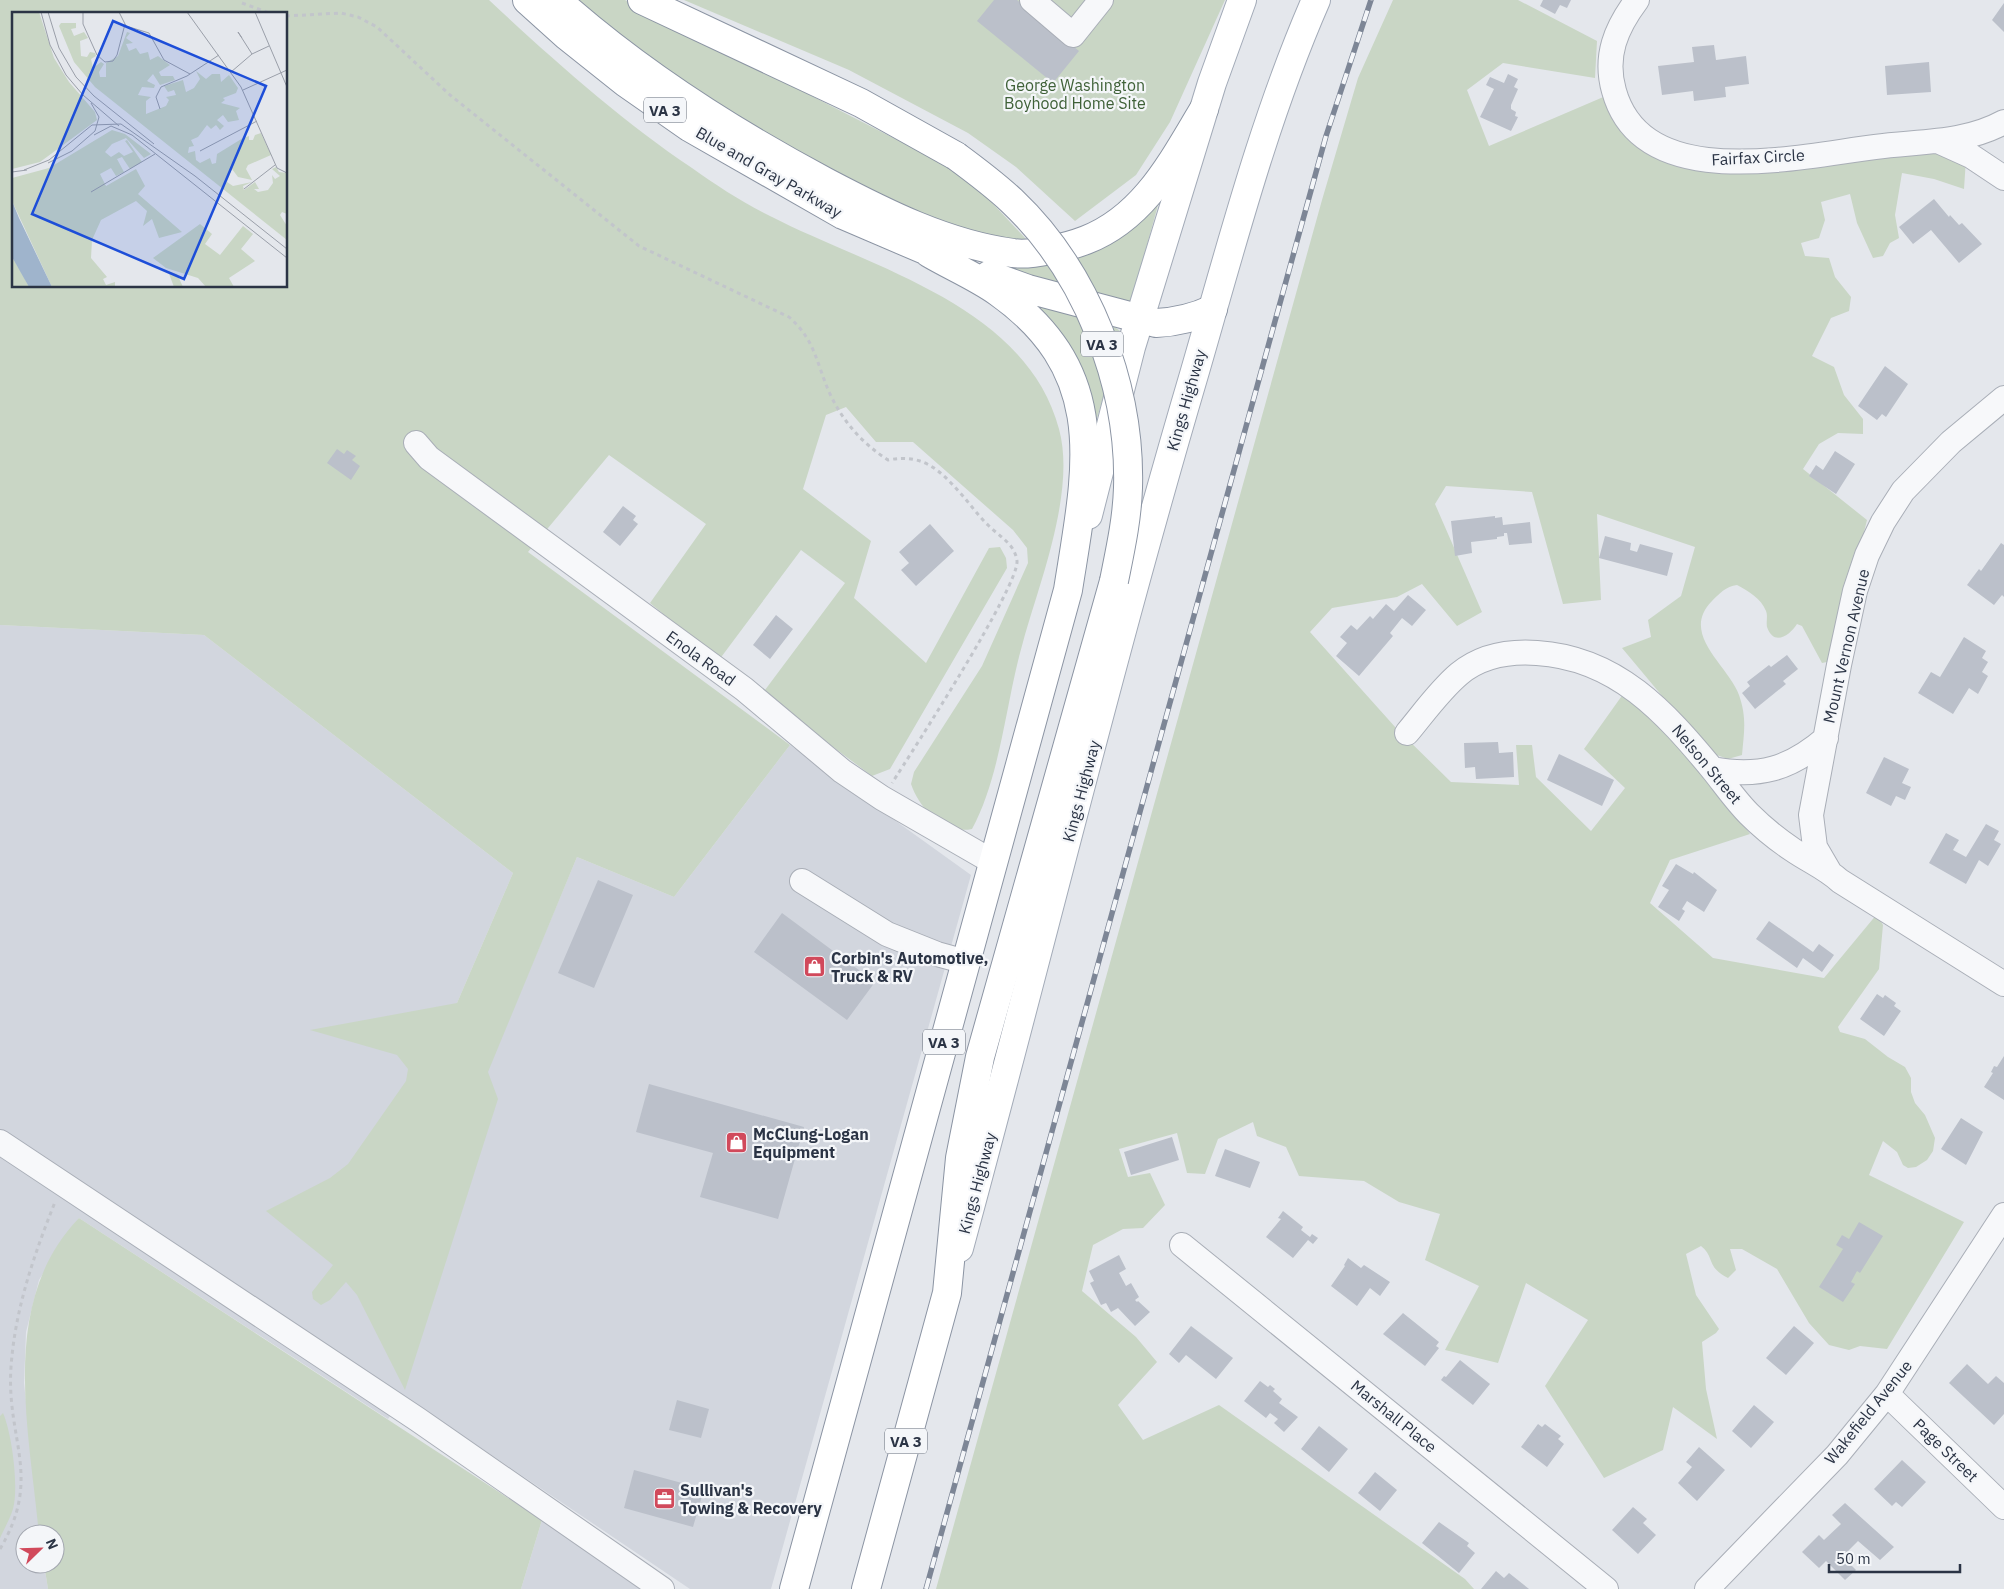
<svg xmlns="http://www.w3.org/2000/svg" width="2004" height="1589" font-family="'IBM Plex Sans',sans-serif">
<rect width="100%" height="100%" fill="#e4e7ec"/>
<path fill="#d2d6de" d="M0,625L204,635L513,873L457,1003L487,1072L577,857L674,897L790,745L971,875L771,1589H690L404,1396L388,1419L79,1218L39,1280L26,1332L24,1383L40,1534H25V1564H44L48,1589H0Z
M542,1520L648,1589H521Z"/>
<path fill="#c9d6c5" fill-rule="evenodd" d="M0,0H489C551,58 622,121 692,168C716,185 743,203 770,216C871,268 1026,305 1059,429C1076,491 1040,581 1023,642C1006,700 1001,776 972,829C944,835 919,808 911,784L914,772L982,666L1028,563L1027,548L1013,530L913,442H876L846,407L826,415L803,489L871,541L854,598L926,663L989,548L1000,547L1006,558L1007,568L890,769L872,776L762,694L845,583L801,550L719,660L650,603L706,524L609,455L528,552L790,745L674,897L577,857L488,1072L498,1099L405,1390L357,1295L346,1282L330,1300L321,1305L313,1299L312,1292L333,1265L266,1211L330,1178L348,1164L406,1081L408,1069L397,1055L310,1030L457,1003L513,873L204,635L0,625ZM14,14H286V286H14Z
M576,0H625L950,167L982,192L1026,239C969,240 917,212 866,187C763,135 665,75 576,0Z
M684,0H1225L1170,122L1136,175L1075,221L1016,167L968,133L849,70Z
M1393,0H1518L1597,41L1595,78L1503,63L1467,90L1489,146L1608,95L1642,145L1714,171L1933,147L1966,159L1964,189L1934,179L1902,173L1895,215L1899,238L1890,243L1883,256L1873,258L1857,223L1850,194L1821,202L1825,220L1819,238L1801,243L1805,256L1829,258L1835,277L1851,297L1849,311L1831,318L1812,356L1834,367L1844,395L1863,419V434L1838,433L1819,444L1803,469L1867,520L1832,661L1822,663L1802,626L1797,624C1790,635 1774,647 1767,627C1766,622 1768,616 1766,611C1761,598 1748,591 1737,585C1726,586 1719,594 1712,601C1679,634 1729,666 1739,695C1747,718 1744,732 1742,755L1728,759L1711,753L1684,718L1668,703L1622,648L1651,637L1648,620L1681,596L1695,547L1597,514L1601,600L1563,604L1532,492L1446,486L1435,504L1482,612L1457,626L1422,584L1397,597L1332,608L1310,632L1396,728L1451,782L1519,785L1516,745H1532L1536,777L1591,831L1625,788L1584,749L1626,690L1685,747L1750,834L1670,860L1650,903L1713,958L1824,978L1877,914L1883,925L1879,969L1838,1027L1840,1032L1865,1039L1888,1057L1905,1067L1911,1078V1092L1915,1103L1925,1115L1935,1138L1933,1151L1927,1160L1916,1167L1908,1168L1903,1165L1897,1152L1883,1141L1869,1175L1964,1222L1887,1349L1860,1346L1849,1350L1829,1345L1809,1323L1777,1269L1742,1249H1730L1736,1270L1728,1278C1706,1267 1715,1257 1701,1246L1686,1254L1696,1295L1719,1329L1716,1333L1702,1342L1706,1389L1717,1439L1673,1407L1663,1450L1604,1478L1545,1386L1588,1320L1526,1283L1498,1363L1445,1350L1479,1286L1425,1260L1440,1214L1399,1202L1364,1181L1299,1176L1286,1147L1257,1136L1253,1122L1218,1139L1205,1174L1187,1173L1177,1133L1119,1149L1128,1177L1150,1173L1165,1205L1143,1228L1123,1229L1093,1245L1082,1291L1136,1337L1157,1362L1118,1405L1143,1440L1219,1405L1465,1579L1474,1589H936L1322,200L1358,78Z
M1155,204L1158,205L1130,307L1038,279L993,262Z
M1031,303L1112,325L1120,331V339L1096,422L1091,403Z
M79,1218L542,1520L521,1589H48L44,1564H55V1534H40L38,1525C28,1423 0,1300 79,1218Z
M3,1413C12,1434 19,1487 13,1509C10,1519 4,1529 0,1538V1416Z"/>
<path fill="#bbc0ca" d="M994,0H1017L1079,51L1053,83L977,21Z
M1543,0H1571L1567,8L1560,5L1555,14L1540,6Z
M2004,3V32L1992,20Z
M1714,45L1716,60L1746,56L1749,84L1725,87L1726,97L1694,101L1693,91L1662,95L1658,66L1694,62L1692,47Z
M1929,62L1931,92L1887,95L1885,66Z
M1508,74L1518,79L1514,87L1518,89L1511,105V109L1516,112L1515,116L1518,117L1511,131L1480,117L1494,89L1486,85L1490,77L1504,83Z
M1934,199L1949,217L1950,215L1959,225L1962,223L1982,244L1959,263L1931,230L1913,244L1899,227Z
M1885,366L1908,384L1886,417L1882,414L1877,420L1858,406Z
M337,449L344,454L347,450L356,456L352,460L360,466L351,480L327,463Z
M1835,451L1855,464L1836,494L1809,476L1816,465L1823,470Z
M623,506L636,516L633,520L638,524L620,546L603,532Z
M1495,516V518L1502,517L1503,525L1530,522L1532,543L1509,545L1507,533H1504V536L1497,537V539L1471,542L1472,553L1455,556L1451,521Z
M930,524L954,551L916,586L901,570L909,563L899,552Z
M1605,536L1631,543L1630,550L1637,552L1640,544L1673,553L1667,576L1599,558Z
M2001,543L2004,545V597L2002,595L1994,605L1967,585L1979,569L1981,571Z
M1408,595L1426,610L1412,626L1402,618L1390,633L1393,636L1359,676L1336,656L1347,643L1340,637L1351,625L1357,630L1370,616L1373,619L1386,604L1394,611Z
M776,615L793,629L770,659L753,645Z
M1964,637L1986,651L1982,658L1988,662L1982,672L1988,676L1978,694L1969,688L1953,714L1918,693L1931,672L1940,677Z
M1787,655L1798,669L1783,681L1786,684L1755,709L1742,693L1750,686L1747,682L1769,665L1771,667Z
M1498,742L1499,753L1513,752L1514,777L1476,779L1475,767L1465,768L1464,743Z
M1559,754L1614,780L1602,806L1547,780Z
M1884,757L1909,769L1902,783L1911,787L1905,800L1896,796L1891,806L1866,793Z
M1986,824L1999,831L1994,840L2001,844L1988,866L1979,860L1966,884L1929,863L1946,833L1959,840L1953,850L1966,857Z
M1676,864L1693,874L1694,872L1717,890L1704,912L1687,901L1682,909L1685,911L1679,921L1658,907L1669,890L1662,886Z
M598,880L633,895L594,988L558,973Z
M782,913L875,982L847,1020L754,952Z
M1769,921L1813,952L1819,944L1834,955L1822,972L1803,958L1797,968L1756,939Z
M1877,994L1883,998L1885,995L1896,1003L1894,1006L1901,1011L1884,1036L1860,1019Z
M2004,1056V1100L1984,1087L1993,1073L1991,1072L1994,1066L1997,1067Z
M649,1084L804,1127L778,1219L700,1197L713,1153L636,1132Z
M1961,1118L1983,1132L1966,1165L1941,1149Z
M1172,1137L1179,1160L1131,1175L1124,1152Z
M1225,1149L1260,1162L1250,1188L1215,1176Z
M1283,1211L1303,1227L1301,1230L1310,1237L1312,1234L1318,1238L1313,1244L1308,1240L1293,1258L1266,1237L1281,1219L1278,1218Z
M1859,1222L1883,1236L1860,1273L1857,1271L1851,1282L1855,1284L1843,1302L1819,1287L1843,1249L1836,1245L1842,1235L1849,1239Z
M1119,1255L1126,1269L1119,1273L1126,1286L1131,1283L1139,1297L1135,1300L1137,1302L1138,1301L1150,1312L1135,1326L1118,1308L1111,1312L1106,1303L1101,1305L1090,1283L1094,1281L1089,1271Z
M1348,1258L1361,1268L1364,1265L1390,1282L1380,1296L1370,1288L1357,1306L1331,1286L1345,1266L1344,1265Z
M1403,1313L1439,1342L1436,1346L1439,1348L1425,1366L1383,1334Z
M1191,1326L1233,1358L1216,1379L1186,1355L1179,1363L1169,1354Z
M1794,1326L1814,1343L1786,1375L1766,1358Z
M1460,1360L1490,1384L1473,1405L1441,1380L1444,1376L1446,1377Z
M1967,1364L1988,1384L1996,1376L2004,1383V1414L1994,1425L1949,1383Z
M1260,1381L1268,1387L1270,1385L1275,1389L1273,1391L1282,1399L1279,1403L1298,1417L1284,1432L1274,1423L1278,1419L1270,1413L1266,1418L1244,1401Z
M677,1400L709,1409L701,1438L669,1430Z
M1754,1405L1774,1422L1751,1448L1732,1431Z
M1538,1424L1542,1427L1545,1424L1561,1436L1558,1439L1564,1444L1547,1467L1521,1447Z
M1319,1426L1348,1449L1329,1472L1301,1449Z
M1699,1447L1725,1470L1697,1501L1678,1483L1692,1467L1686,1462Z
M1902,1460L1926,1482L1902,1507L1896,1502L1892,1506L1874,1489Z
M634,1470L704,1489L693,1527L624,1508Z
M1375,1472L1397,1490L1380,1511L1358,1493Z
M1845,1503L1894,1547L1880,1560L1858,1541L1848,1551L1853,1557L1848,1562L1856,1570L1845,1580L1826,1561L1819,1568L1802,1552L1819,1535L1824,1540L1841,1524L1832,1515Z
M1633,1507L1647,1519L1643,1523L1656,1535L1638,1554L1612,1530Z
M1439,1522L1469,1543L1467,1546L1475,1553L1459,1573L1422,1543Z
M1496,1571L1504,1578L1509,1573L1529,1589H1481Z"/>
<g fill="none" stroke-linecap="round" stroke-linejoin="round">
<defs>
<path id="minor" d="M1032,0L1073,35L1101,0
M1637,0C1616,28 1604,56 1614,91C1643,195 1799,156 1875,147C1919,141 1964,144 2004,122
M1940,142L1971,156L2004,178
M416,443L429,458L744,689L842,771L882,798L993,862
M1407,733C1423,714 1439,691 1459,674C1482,655 1509,651 1537,653C1617,658 1665,712 1713,770C1725,785 1736,801 1749,814C1762,827 1778,840 1793,850C1809,861 1826,868 1840,881L2004,984
M1712,769C1759,778 1790,769 1826,738
M1829,871L1815,847L1811,815L1839,665L1855,591L1867,555L1883,522L1903,491L1951,442L2004,398
M802,881L887,934L937,954L966,962
M0,1142L417,1419L662,1589
M1182,1245L1606,1589
M1887,1394L2004,1507
M1707,1589L1837,1455L1887,1394L2004,1215"/>
<path id="major" d="M1088,515L1131,347L1212,83L1242,0
M959,1248C1038,958 1108,666 1193,378C1230,251 1263,121 1316,0"/>
<path id="highway" d="M527,0L567,36L626,83L689,127L843,215L946,259
M557,0C639,73 730,131 826,182C885,213 946,244 1013,253C1031,256 1068,247 1086,240C1145,217 1173,160 1204,109
M642,0L861,103L956,156
M989,275L1028,289L1156,323C1177,322 1194,318 1213,309
M794,1589L1068,590C1087,469 1112,373 998,292C977,277 951,266 929,253
M866,1589L947,1293L960,1158L980,1057L1114,581"/>
</defs>
<use href="#minor" stroke="#a9aeb7" stroke-width="26"/>
<use href="#major" stroke="#a3abb8" stroke-width="30"/>
<use href="#highway" stroke="#8b94a3" stroke-width="30"/>
<path stroke="#c2c5cb" stroke-width="3" stroke-dasharray="4 4" stroke-linecap="butt" d="M242,3L272,14
M286,16L341,13L358,17L377,27L450,95L639,246L789,317C816,341 816,363 830,394C844,423 862,443 888,460C923,453 940,470 962,495C971,505 979,517 989,526C1000,537 1015,544 1017,561C1019,586 912,752 892,783
M0,1549C43,1477 6,1440 11,1367C15,1309 34,1255 55,1202"/>
<use href="#minor" stroke="#f7f8fa" stroke-width="24"/>
<use href="#major" stroke="#fff" stroke-width="28"/>
<use href="#highway" stroke="#fff" stroke-width="28"/>
<defs>
<path id="rail" d="M926,1589L1326,136L1371,0"/>
</defs>
<use href="#rail" stroke="#7d8696" stroke-width="5.5"/>
<use href="#rail" stroke="#f4f6f9" stroke-width="4" stroke-dasharray="11" stroke-linecap="butt"/>
<defs>
<path id="highway-bridge" d="M956,156C975,170 995,185 1012,201C1087,272 1131,385 1128,488C1127,520 1120,551 1114,581"/>
</defs>
<use href="#highway-bridge" stroke="#8b94a3" stroke-width="30" stroke-linecap="butt"/>
<use href="#highway-bridge" stroke="#fff" stroke-width="28"/>
</g>
<defs>
<symbol id="shop-square" viewBox="-11 -11 22 22"><rect x="-9" y="-9" width="18" height="18" rx="4" fill="#d1495b" stroke="#f4f6f9"/><path d="M-5-2.5h2.3a2.7 3.5 0 0 1 5.4 0H5L5.5 6h-11ZM-1.5-2.5h3a1.5 2.3 0 0 0-3 0Z" fill="#fff"/></symbol>
<symbol id="office-square" viewBox="-11 -11 22 22"><rect x="-9" y="-9" width="18" height="18" rx="4" fill="#d1495b" stroke="#f4f6f9"/><path d="M-6-3h4V-5.5h4V-3h4V5H-6ZM-1-4.5V-3h2v-1.5ZM-6 0V1H6V0Z" fill="#fff"/></symbol>
</defs>
<g fill-rule="evenodd">
<use href="#shop-square" x="802" y="954" width="25" height="25"/>
<use href="#shop-square" x="724" y="1130" width="25" height="25"/>
<use href="#office-square" x="652" y="1486" width="25" height="25"/>
</g>
<g text-anchor="middle" dominant-baseline="central" stroke-width="4.5" stroke-linejoin="round" paint-order="stroke">
<g fill="#f4f6f9" stroke="#676e7b" stroke-width="1">
<rect x="644" y="97.5" width="42" height="25" rx="4"/>
<rect x="1081" y="331.5" width="42" height="25" rx="4"/>
<rect x="923" y="1029.5" width="42" height="25" rx="4"/>
<rect x="885" y="1428.5" width="42" height="25" rx="4"/>
</g>
<g font-size="15" font-weight="bold" fill="#2b3445">
<text x="665" y="110">VA 3</text>
<text x="1102" y="344">VA 3</text>
<text x="944" y="1042">VA 3</text>
<text x="906" y="1441">VA 3</text>
</g>
<g font-size="16" fill="#3f6138" stroke="#f4f6f9">
<text x="1075" y="85">George Washington<tspan x="1075" dy="18">Boyhood Home Site</tspan></text>
</g>
<g font-size="16" fill="#2b3445" stroke="#f4f6f9">
<text transform="translate(1758 157) rotate(-3)">Fairfax Circle</text>
<text transform="translate(769 172) rotate(30)">Blue and Gray Parkway</text>
<text transform="translate(1186 400) rotate(-74)">Kings Highway</text>
<text transform="translate(1846 646) rotate(-77)">Mount Vernon Avenue</text>
<text transform="translate(701 658) rotate(36)">Enola Road</text>
<text transform="translate(1707 764) rotate(50)">Nelson Street</text>
<text transform="translate(1081 791) rotate(-75)">Kings Highway</text>
<text transform="translate(977 1183) rotate(-75)">Kings Highway</text>
<text transform="translate(1868 1412) rotate(-51)">Wakefield Avenue</text>
<text transform="translate(1394 1416) rotate(39)">Marshall Place</text>
<text transform="translate(1946 1450) rotate(44)">Page Street</text>
</g>
<g font-size="16" font-weight="bold" fill="#2b3445" stroke="#f4f6f9" text-anchor="start">
<text x="831" y="958">Corbin's Automotive,<tspan x="831" dy="18">Truck &amp; RV</tspan></text>
<text x="753" y="1134">McClung-Logan<tspan x="753" dy="18">Equipment</tspan></text>
<text x="680" y="1490">Sullivan's<tspan x="680" dy="18">Towing &amp; Recovery</tspan></text>
</g>
</g>
<g transform="translate(12 12)">
<rect width="275" height="275" fill="#e4e7ec"/>
<path d="M0,0H27L42,46L57,70L83,100L85,108L28,150L0,157ZM49,11H64V16L59,17L62,24L72,20L76,26L68,29L69,44L75,45L78,40L83,41L84,44L79,47L81,56L89,50L92,52L87,60L88,65H94V51L106,44L115,20L118,21L114,26L121,31L114,32L117,39L124,36L128,42L136,40L138,48L146,44L158,53L147,60L149,64H161L163,68L148,73L141,62L135,69L143,73L142,76L130,75L126,83L139,85L134,89V102L154,94L157,88L154,85L164,83L162,78L156,80L152,74L171,68L174,80L182,76L188,67L184,59L194,67L200,62H208L209,70L217,63L226,76L224,81L211,86L213,88L209,91L228,96L224,99L227,108L216,110L211,103L205,108L212,114L208,118L204,113L199,117L195,113L186,125L179,128L182,134L177,135L176,141L183,139L184,148L188,151L198,146L200,152L204,151L205,142L231,126L237,124V128H241L243,123L249,121L259,143L236,153L234,157L240,168L226,165L220,157L215,170L221,174L240,170L231,174L232,178L243,170L247,177H242L246,180L256,178L261,171L260,163L263,167L268,164L260,157L264,155L267,160L275,161V202L270,200L268,203L275,214V228L83,75L62,50L47,14ZM100,118L113,122L139,142L132,146L114,126L100,132L93,140L99,145L107,140L112,144L121,140L113,129L115,128L130,150L118,157L110,145L105,147L112,160L104,164L99,156L88,162L94,174L124,157L133,174L126,182L170,220L147,226L140,207L131,214L135,199L124,189L89,208L80,228L79,246L95,265L91,267L94,273L103,270V275H40L0,189V166L37,156ZM188,212L200,222L193,232L208,243L231,214L241,222L229,237L243,249L217,266L222,275H194L186,266L154,256L141,246ZM0,245L11,263L17,275H0ZM156,259L165,262L171,275H162Z" fill="#c9d6c5"/>
<path d="M0,189L7,206L40,275H17L0,245Z" fill="#9fb4cc"/>
<path fill="none" stroke="#9a9fa9" stroke-width="1" d="M29,0L38,33L54,63L71,83L107,114M36,0L47,36L64,65L82,84L142,132M71,0V12L85,43L93,50L101,49L105,43L113,12M107,0L114,14L137,21L152,48L178,62M175,0L229,75L265,156L275,161M243,0L275,75M230,26L226,20L240,42M219,60L240,42L257,34M231,78L275,58M148,97L144,85L149,75L175,64L207,43M82,123L99,114L120,123L275,246M188,139L245,109M36,151L60,139L83,119L87,105L79,91M12,158L37,148L80,113L109,112L183,164L275,237M0,160L15,158M232,177L263,153M79,180L143,142"/>
<path fill="#1d4ed8" fill-opacity="0.15" stroke="#1d4ed8" stroke-width="2.5" d="M101,9L254,74L172,267L20,202Z"/>
<rect width="275" height="275" fill="none" stroke="#2b3445" stroke-width="2.5"/>
</g>
<g transform="translate(40 1549) rotate(67)"><circle r="24" fill="#f4f6f9" stroke="#a4a8b1"/>
<path d="M0-4L9 19L0 12L-9 19Z" fill="#d1495b"/>
<text y="-8" font-size="14" font-weight="bold" text-anchor="middle" fill="#2b3445">N</text>
</g>
<path d="M1829 1564v8h131v-8" fill="none" stroke="#2b3445" stroke-width="2.5"/>
<text x="1836" y="1564" font-size="15" fill="#2b3445" stroke="#f4f6f9" stroke-width="4" paint-order="stroke">50 m</text>
</svg>
